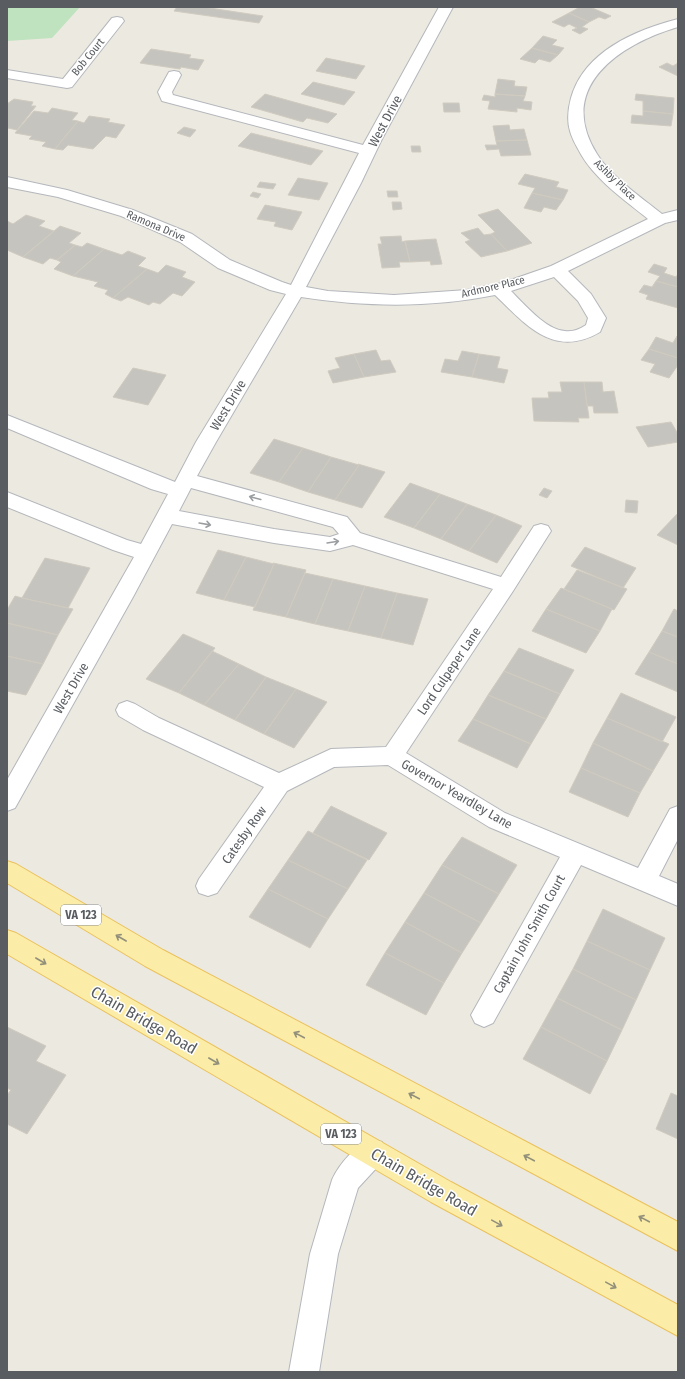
<svg xmlns="http://www.w3.org/2000/svg" width="685" height="1379" font-family="'Fira Sans Condensed',sans-serif">
<rect width="100%" height="100%" fill="#ece9e1"/>
<path fill="#bee3be" d="M7,7H80L52,38L7,41Z"/>
<path fill="#c6c4be" stroke="#d0cbc0" d="M177,7H203L263,16L259,23L174,11Z
M580,7H590L611,16L605,19L599,17L589,22L569,13Z
M569,13L589,22L582,27L588,29L580,34L572,30L577,28L569,24L564,27L552,22Z
M543,36L557,40L552,45L564,48L558,55L532,48Z
M532,48L558,55L550,62L539,59L535,63L520,59Z
M151,49L191,55L189,58L204,60L198,70L181,67L180,69L140,63Z
M326,58L365,66L356,79L316,71Z
M667,63L673,66L678,63V76L659,67Z
M498,79L515,81L514,86L527,87L525,96L495,94Z
M313,82L355,92L344,105L301,94Z
M265,94L337,114L328,123L307,118L303,122L251,107Z
M495,94L525,96L523,101L532,102L531,110L517,108V112L488,109L490,101L482,100L484,95L495,97Z
M636,94L674,98L673,114L643,111V101L635,100Z
M14,99L33,102L31,106H36L17,130L8,128L7,130V104Z
M443,103H459L460,112H444Z
M52,108L78,113L72,120L78,121L55,149L42,146L46,142L29,139L32,136L15,133L34,111L48,113Z
M643,111L673,114L671,126L631,123L632,115L643,116Z
M89,116L110,119L108,122L125,125L116,138L106,136L93,149L68,145L63,150L55,149L78,121L84,123Z
M509,125L510,130L524,129L527,140L496,141L493,126Z
M184,127L196,130L190,137L177,133Z
M251,133L323,151L311,165L238,146Z
M527,140L531,155L501,156L499,149L487,150L485,145H497L496,141Z
M411,146H420L421,152H412Z
M525,174L559,182L556,187L568,190L563,200L532,193L535,188L518,184Z
M298,178L328,183L319,200L288,195Z
M260,182L276,184L273,189L257,187Z
M387,191H397L398,197H388Z
M253,192L261,194L258,198L250,196Z
M532,193L563,200L556,210L544,207L541,212L524,208Z
M392,202H401L402,209L393,210Z
M265,205L302,212L292,230L274,226L276,222L257,219Z
M498,209L532,243L507,251L491,234L495,232L478,215Z
M26,215L45,221L39,226L54,231L23,257L7,250V221L13,224Z
M60,226L81,233L69,243L75,245L57,260L50,258L43,264L23,257Z
M478,228L484,235L491,234L507,251L481,257L465,242L470,240L461,233Z
M401,236L402,242L405,241L410,262H399L400,267L382,268L378,244H382L380,237Z
M436,239L442,264L431,265L430,261L410,262L405,241Z
M87,243L104,249L73,276L54,269L61,262L57,260L75,245L82,247Z
M104,249L122,255L128,251L146,258L138,266L147,269L113,298L105,294L108,290L94,286L98,282L73,276Z
M654,264L667,268L664,273L676,277L678,274V287L656,281L660,276L648,272Z
M166,265L186,272L182,277L195,282L182,296L173,293L160,304L153,302L149,305L128,297L121,301L113,298L147,269L158,273Z
M656,281L678,287V308L646,299L648,295L639,292L644,285L652,287Z
M677,336L678,358L649,349L656,337L673,343Z
M649,349L678,358V365L669,378L650,372L655,364L641,360Z
M376,350L381,361L390,360L396,372L364,377L354,354Z
M462,351L479,354L472,377L441,372L445,359L458,361Z
M354,354L364,377L333,383L328,371L340,368L335,358Z
M479,354L500,357L497,368L508,370L504,383L472,377Z
M133,368L166,375L148,405L113,397Z
M560,382H584L589,418H578L579,422L534,421L532,398H549L548,392H562Z
M584,382H602L603,392L614,391L618,413H594L593,406H587Z
M671,422L678,434V442L648,447L636,427Z
M274,439L303,448L279,482L250,473Z
M303,448L331,457L308,492L279,482Z
M331,457L359,465L335,500L308,492Z
M358,464L385,472L362,508L335,500L359,465Z
M410,483L440,494L414,528L384,517Z
M544,488L552,491L547,498L539,495Z
M440,494L467,504L441,539L414,528Z
M626,500L638,501L637,513L625,512Z
M467,504L496,515L469,551L441,539Z
M678,513V545L657,535Z
M496,515L522,526L497,563L469,551Z
M585,547L636,568L623,588L571,566Z
M218,550L246,557L224,600L196,593Z
M246,557L274,564L255,607L224,600Z
M45,558L90,568L68,608L22,598Z
M273,563L306,570L286,617L253,610L274,564Z
M577,570L627,589L614,610L564,589Z
M305,573L333,579L315,624L286,617Z
M333,579L365,586L348,631L315,624Z
M365,586L397,593L381,638L348,631Z
M561,588L612,609L600,631L546,609Z
M397,593L428,599L413,645L381,638Z
M15,596L22,598L73,609L58,635L7,623V610Z
M546,609L600,631L586,653L532,631Z
M674,609L678,611V637L662,631Z
M7,623L58,635L43,664L7,656Z
M662,631L678,637V664L649,652Z
M183,634L215,648L179,693L146,679Z
M519,648L574,670L560,694L504,671Z
M212,651L239,664L204,705L179,693Z
M649,652L678,664V692L635,674Z
M7,656L43,664L26,695L7,691Z
M239,664L266,677L235,720L204,705Z
M504,671L560,694L546,719L488,695Z
M266,677L296,689L264,734L235,720Z
M296,689L327,702L294,748L264,734Z
M621,693L676,717L662,742L607,718Z
M488,695L546,719L531,744L473,719Z
M607,718L669,744L653,771L593,743Z
M473,719L531,744L517,768L458,741Z
M593,743L653,771L640,793L581,768Z
M581,768L640,793L628,817L569,792Z
M331,806L387,833L369,860L313,833Z
M308,831L367,860L348,889L288,860Z
M462,837L517,865L499,894L442,865Z
M288,860L348,889L328,919L268,889Z
M442,865L499,894L481,923L424,893Z
M268,889L328,919L310,948L249,917Z
M424,893L481,923L462,953L405,922Z
M603,909L665,938L650,970L587,941Z
M405,922L462,953L444,983L385,953Z
M587,941L650,970L636,1000L573,969Z
M385,953L444,983L426,1015L366,985Z
M573,969L636,1000L622,1030L557,998Z
M557,998L622,1030L607,1061L541,1027Z
M7,1027L46,1046L36,1061L66,1075L27,1134L7,1124V1095L11,1090L7,1088Z
M541,1027L607,1061L590,1094L523,1059Z
M671,1093L678,1096V1139L656,1129Z"/>
<g fill="none" stroke-linecap="round" stroke-linejoin="round">
<defs>
<path id="minor" d="M439,7H453L381,141L361,183L306,287L328,291L394,295L467,290L502,283L551,266L648,219C626,201 597,181 582,156C578,149 572,139 570,131C567,121 568,109 571,98C584,52 635,30 678,19V27C620,44 555,87 597,154C611,177 641,197 662,214L678,210V220L665,223L568,271L591,294L606,318L600,332C554,359 526,325 495,295C431,308 365,307 301,297L216,442L197,476L347,517L360,533L501,577L534,526L541,524L548,526L551,531L513,591L406,753L505,813L638,868L670,809L678,806V839L659,876L678,884V906L581,865L493,1023L484,1027L475,1023L471,1015L560,857L489,827L388,765L334,767L287,791L217,893L208,896L199,893L196,886L199,879L264,787L143,730L119,716L116,710L119,704L127,701L135,704L159,718L279,773L331,749L386,747L493,589L353,545L330,551L274,543L172,524L133,597L15,808L7,811V780L134,557L113,550L7,507V492L127,540L141,544L168,494L151,489L7,428V415L175,482L196,442L286,294L270,290L218,268L180,242L121,216L58,197L7,187V177L67,190L133,210L192,234L230,260L282,282L291,285L359,153L162,101L158,92L169,72L174,71L179,72L181,75L172,92L173,95L363,145ZM554,277L578,301L588,318L586,325C580,329 573,332 565,331C546,330 524,304 511,291ZM191,488L333,527L339,534L330,537L274,529L179,511Z
M117,17L122,18L124,21L72,87L67,88L7,78V70L63,79L112,18Z
M372,1139L382,1142L386,1152L382,1162L358,1188L338,1254L319,1372H289L310,1254L332,1180C339,1164 356,1145 372,1139Z"/>
<path id="major" d="M7,861L16,864L163,950L678,1222V1251L145,966L7,883Z
M7,930L16,933L451,1182L678,1305V1336L431,1202L7,954Z"/>
</defs>
<use href="#minor" stroke="#b4b7bb" stroke-width="2"/>
<use href="#major" stroke="#eac15c" stroke-width="2"/>
<use href="#minor" fill="#fff" fill-rule="evenodd"/>
<use href="#major" fill="#fbeda7" fill-rule="evenodd"/>
</g>
<defs><path id="oneway-shaft" d="M-6 0H5M1.5-3L5.5 0L1.5 3" fill="none" stroke-width="1.6" stroke-linecap="round" stroke-linejoin="round"/></defs>
<g stroke="#9b9ea0">
<use href="#oneway-shaft" transform="translate(255 498) rotate(-165)"/>
<use href="#oneway-shaft" transform="translate(205 524) rotate(10)"/>
<use href="#oneway-shaft" transform="translate(333 542) rotate(-9)"/>
</g>
<g stroke="#928f7a">
<use href="#oneway-shaft" transform="translate(121 938) rotate(-150)"/>
<use href="#oneway-shaft" transform="translate(41 961) rotate(30)"/>
<use href="#oneway-shaft" transform="translate(299 1035) rotate(-152)"/>
<use href="#oneway-shaft" transform="translate(214 1061) rotate(30)"/>
<use href="#oneway-shaft" transform="translate(414 1096) rotate(-152)"/>
<use href="#oneway-shaft" transform="translate(529 1158) rotate(-152)"/>
<use href="#oneway-shaft" transform="translate(644 1219) rotate(-152)"/>
<use href="#oneway-shaft" transform="translate(497 1223) rotate(29)"/>
<use href="#oneway-shaft" transform="translate(611 1285) rotate(29)"/>
</g>
<g text-anchor="middle" dominant-baseline="central" stroke-width="3" stroke-linejoin="round" paint-order="stroke">
<g font-size="11" fill="#595d61" stroke="#fff">
<text transform="translate(88 57) rotate(-51)">Bob Court</text>
<text transform="translate(615 180) rotate(44)">Ashby Place</text>
<text transform="translate(156 226) rotate(23)">Ramona Drive</text>
<text transform="translate(493 287) rotate(-13)">Ardmore Place</text>
</g>
<g fill="#fff" stroke="#8b8e90" stroke-width="1">
<rect x="61" y="905" width="40" height="20" rx="3"/>
<rect x="321" y="1124" width="40" height="20" rx="3"/>
</g>
<g font-size="12" font-weight="bold" fill="#595d61">
<text x="81" y="915">VA 123</text>
<text x="341" y="1134">VA 123</text>
</g>
<g font-size="13" fill="#595d61" stroke="#fff">
<text transform="translate(385 121) rotate(-62)">West Drive</text>
<text transform="translate(228 405) rotate(-59)">West Drive</text>
<text transform="translate(449 671) rotate(-56)">Lord Culpeper Lane</text>
<text transform="translate(71 688) rotate(-60)">West Drive</text>
<text transform="translate(457 794) rotate(30)">Governor Yeardley Lane</text>
<text transform="translate(244 835) rotate(-55)">Catesby Row</text>
<text transform="translate(529 934) rotate(-61)">Captain John Smith Court</text>
</g>
<g font-size="16" fill="#595d61" stroke="#fff">
<text transform="translate(144 1020) rotate(30)">Chain Bridge Road</text>
<text transform="translate(424 1182) rotate(30)">Chain Bridge Road</text>
</g>
</g>
<rect width="685" height="1379" fill="none" stroke="#595d61" stroke-width="16"/>
</svg>
